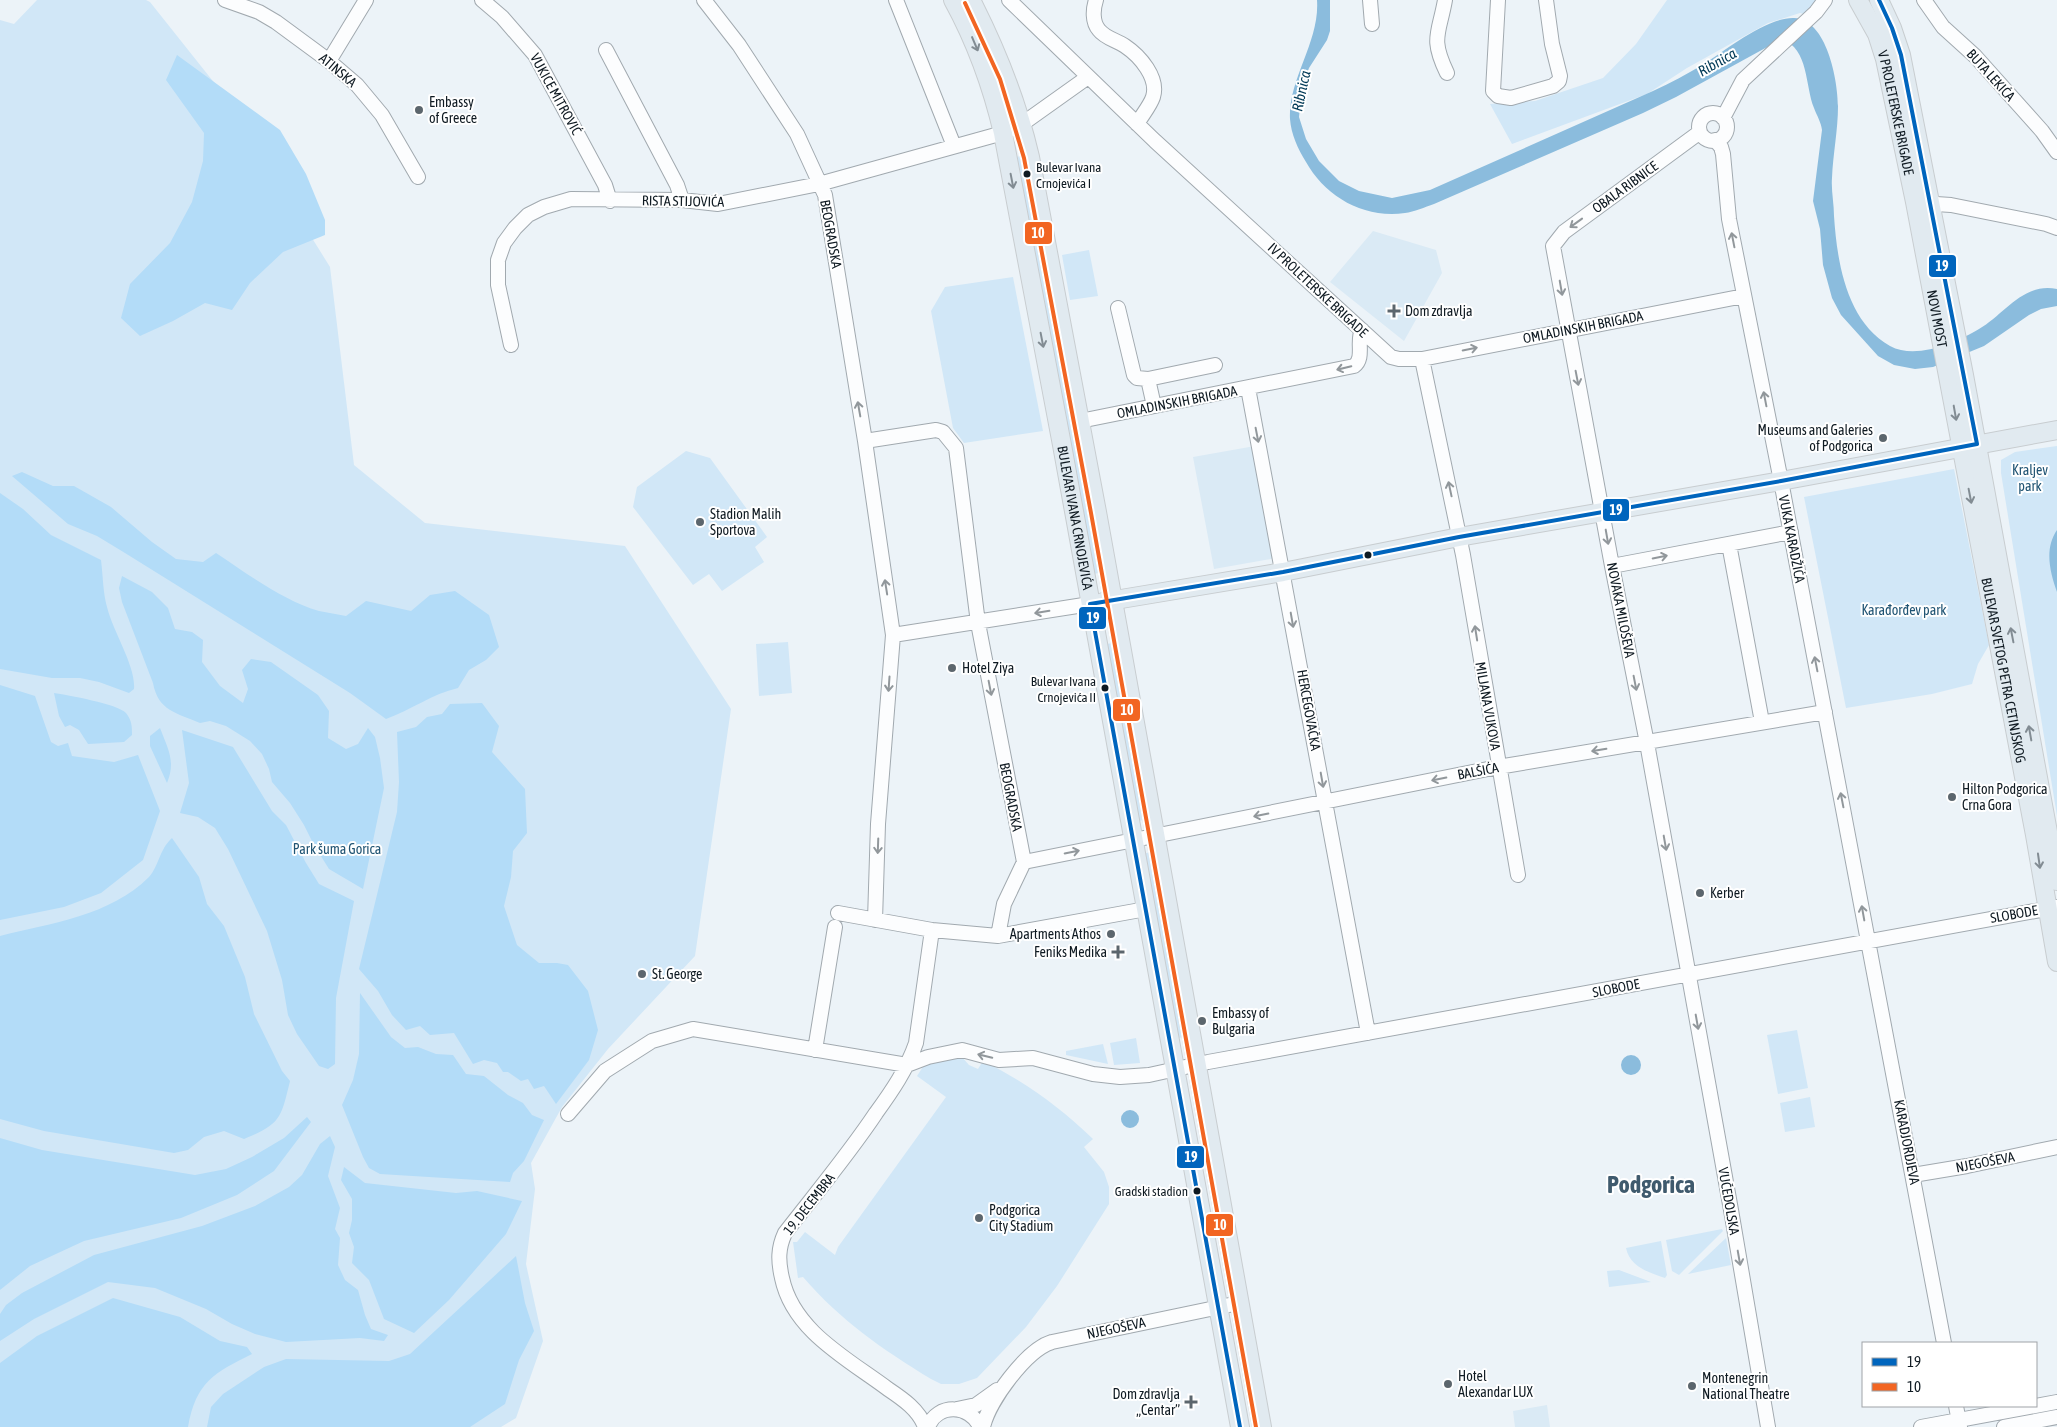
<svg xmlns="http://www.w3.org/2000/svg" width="2057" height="1427" font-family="'Asap Condensed',sans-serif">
<rect width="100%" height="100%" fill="#ecf3f8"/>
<path fill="#daeaf5" d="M1373,231L1436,250L1442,273L1404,341L1330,282Z
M1255,446L1276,558L1214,569L1193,457Z
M1547,1405L1550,1427H1515L1513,1411Z"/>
<path fill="#d1e7f7" d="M37,0H146L150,2L220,90L330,267L354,465L425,523L625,546L731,709L695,956L608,1049L562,1107L531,1163L535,1189L526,1264L543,1341L516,1418L501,1427H0V20L14,24Z
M1667,0H1819L1808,15L1800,13L1768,23L1687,68L1647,94L1512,144L1490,104L1535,101L1603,78L1636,44Z
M1021,156L1102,572L1094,574L1012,158Z
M1089,250L1098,296L1070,300L1062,255Z
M1013,277L1043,431L964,443L953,428L931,311L945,287Z
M2057,446V816L2001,473V460L2015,452Z
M686,451L710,458L767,537L755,547L764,562L722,591L709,574L693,585L633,507L637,487Z
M1954,469L1989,645L1978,664L1972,684L1932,694L1846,708L1804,497Z
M788,642L792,693L759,696L756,644Z
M1114,643L1145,820L1137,821L1105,644Z
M1151,852L1183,1037L1175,1039L1142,854Z
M1797,1030L1808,1088L1778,1094L1767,1035Z
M1136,1038L1140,1063L1114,1065L1110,1043Z
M1103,1044L1108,1064L1066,1055V1051Z
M961,1056L969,1065L978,1069L983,1061C1024,1081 1060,1107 1093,1139L1084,1147L1104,1172L1109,1187V1204L1057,1286L1026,1327L977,1378L959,1384H941L931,1379C882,1349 841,1321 803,1277L798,1278L793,1242H797L805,1232L835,1255L838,1247L946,1097L917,1076L926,1062Z
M1810,1097L1815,1127L1785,1132L1780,1103Z
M1722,1229L1723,1231L1679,1275L1672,1271L1666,1240Z
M1726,1238L1731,1265L1688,1274Z
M1661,1241L1667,1275L1665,1278C1648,1272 1630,1267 1626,1248Z
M1619,1270L1651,1282L1609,1287L1607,1271Z"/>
<path fill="#b3dcf8" d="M177,55L280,130L306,174L325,220V235L283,252L250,283L232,310L205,303L173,321L140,336L121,318L130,284L170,243L192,202L203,161L204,133L166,80Z
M22,472L53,486H74L111,507L152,542L176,559L203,562L216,553C246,573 284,601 319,611C328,613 337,614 346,616L366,601L411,611L430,595L455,591L489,615L499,647L486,660L469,670L458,688C432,694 411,710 386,719L350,693L125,553L97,536L68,524L12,476Z
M0,493L23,509L51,535L101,560C103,576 103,593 107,607C113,632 136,666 134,689L129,693L99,682L80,678H52L0,669Z
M122,576L152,592L168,608L175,629L192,632L203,640L202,662L220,686L243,703L248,689L242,670L251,659L271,662L318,695L329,711L328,738L346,749L358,744L368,728L375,737L380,758L384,788L363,889L329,869L314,845L304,825L290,803L272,782L269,769L262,754L250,741L226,726L210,721L200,723C177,713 158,711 153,683L122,602L119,588Z
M0,685L35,696L51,742L58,746L68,743L72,756L114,762L138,755L160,811L143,860L101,893L64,907L0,920Z
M54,693C67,695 118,704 126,713C132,721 132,726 132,735L124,742L88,744L79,730L70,725L65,727L59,716Z
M482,703L499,726L492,752L525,789L527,833L513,851L511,877L504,906L517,945L539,963H557L568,965L588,991L598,1030L589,1060L556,1104L544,1086L534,1089L528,1079L521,1081L508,1072H503L497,1063L484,1060L473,1064L454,1033L430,1035L420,1026L406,1030L392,1015L378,991L359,969L397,812L399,782L397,732L416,727L427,717L442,714L450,704Z
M160,728C168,749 176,761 167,783L150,746V736Z
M182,730L233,747L272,811L286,825L306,863L319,884L354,901L336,998L335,1064L328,1069L319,1066L297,1034L288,1015L282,980L267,931L228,849L215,828L198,817L180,813L189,783Z
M172,838L199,877L207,904L224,926L245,977L254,1014L282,1071L290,1081C281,1118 281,1124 244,1139L224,1131L204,1137L188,1150L174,1153L44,1131L0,1119V936C51,923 110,916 149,877C159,866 159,850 172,838Z
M360,993L391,1037L405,1048L418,1047L436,1054L453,1055L466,1074L484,1076L508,1095L523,1103L532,1115L544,1120L524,1161L513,1173L510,1182L380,1174L369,1168L363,1157L342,1105L353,1080L359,1054Z
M307,1117L311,1122L274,1171L237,1195L181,1218L84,1241L30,1266L0,1290V1138L42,1150L195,1175L226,1169L252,1157L284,1138Z
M330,1136L335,1147L328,1176L340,1208L335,1229L340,1238L338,1265L345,1280L358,1290L365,1315L371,1329L388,1335L384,1341L360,1338L286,1342L255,1334L232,1324L206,1309L155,1288L108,1282L34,1319L0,1341V1314L6,1305L22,1293L94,1255L202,1226L255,1206L289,1187L302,1175L320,1144Z
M344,1167L365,1183L456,1193L477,1191L522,1201L506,1234L449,1300L414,1333L384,1319L369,1280L352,1263L354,1247L349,1233L352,1220V1199L341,1180Z
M516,1256L525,1303L534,1331L519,1360L505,1404L470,1427H207L211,1407L223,1394L264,1367L286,1359L389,1361L410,1354Z
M113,1298L180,1317L220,1341L247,1347L252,1354C214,1373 196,1382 188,1427H0V1363L37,1336Z"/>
<path fill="#8bbcdd" d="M1317,0H1330V31L1327,40L1309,68L1302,87L1299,117L1306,139L1319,161L1339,181L1359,191L1392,198L1430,190L1653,91C1671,83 1687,74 1704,64C1726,50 1767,17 1794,18C1827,19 1838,81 1838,106C1838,130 1833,154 1832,178C1831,190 1834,203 1834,216C1837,261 1846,321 1890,346C1916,360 1955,343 1979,329C2005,314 2023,282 2057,289V306L2041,309L2029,315L1984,346L1933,367L1915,369L1894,365L1878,356L1841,315L1832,298L1823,265L1820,229L1813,201L1822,130C1821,122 1817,116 1814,108C1805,86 1809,49 1782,39L1676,97L1643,113L1434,204C1425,207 1414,212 1405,213C1363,219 1325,196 1306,162C1298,149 1291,134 1290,119C1288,79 1320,42 1317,0Z
M2057,530V592C2050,572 2044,549 2057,530Z
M1621 1065a10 10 0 1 1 20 0a10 10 0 1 1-20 0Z
M1121 1119a9 9 0 1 1 18 0a9 9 0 1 1-18 0Z"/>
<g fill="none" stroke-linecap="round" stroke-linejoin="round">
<defs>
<path id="minor" d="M225,0L259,12L276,22L329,61L357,85L382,115L418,177
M482,0L502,17L535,55L605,185L610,201
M704,0L739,45L797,134L825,195L865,441L893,635L878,824L875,920
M896,0L954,146
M1009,0L1155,141L1391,357L1399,359H1422L1744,296
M1096,0C1093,9 1092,22 1099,30C1105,38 1116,40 1125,46C1140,56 1159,78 1153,97C1150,106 1142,115 1137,124
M1370,0L1372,24
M1445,0C1439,34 1430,38 1447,73
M1498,0L1493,91L1498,96L1511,98L1553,86L1559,81L1560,76L1552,44L1546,0
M1924,0L1943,27L1975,56L2042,131L2057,152
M606,50L677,185L682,200
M329,61L366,0
M1699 127a14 14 0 1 1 28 0a14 14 0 1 1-28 0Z
M1723,118L1743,80L1816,12L1825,0
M1700,132L1564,232L1553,246L1612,566L1647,743L1731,1210L1768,1427
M1715,140L1721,147L1723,154L1729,219L1781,481L1944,1343
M1921,203L1951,205L2046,224L2057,228
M1118,308L1134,375L1137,378L1148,379
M511,345L498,285V260L504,243L515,228L528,215L544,207L571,199L682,200L718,204L819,184L1003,133L1022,124L1088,77
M1422,359L1463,555L1518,875
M1248,388L1368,1033
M1154,406L1148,379L1215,365
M1080,421L1354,366C1365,358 1356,341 1362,330
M865,441L936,430L943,432L956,448L978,623L1024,862
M1729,544L1762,722
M1612,566L1791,532
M893,635L1090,604
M1024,862L1498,767L1825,712
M838,913L932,930L998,936L1146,909
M998,936L1004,904L1024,862
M815,1050L835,927
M568,1114L605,1071L652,1041L693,1029L907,1065L928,1057L962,1050L999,1060L1033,1058L1093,1074L1120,1077L1149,1075L1208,1062L2057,907
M1913,1175L1967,1166L2057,1147
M1956,1406L1960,1427
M957,1409L976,1405L997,1390
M925,1427C919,1410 903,1399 888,1389C848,1359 793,1331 782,1278C778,1261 778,1248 785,1233C816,1193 848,1155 876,1113C892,1091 907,1069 916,1043L932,930
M928,1427C937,1403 970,1404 980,1427
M983,1427C989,1401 1026,1350 1052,1342L1239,1303
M1921,1427L2057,1402
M2004,1427L2057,1417"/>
<g id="major">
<path id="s1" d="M953,0C976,42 992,86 1003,133L1062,445L1240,1427"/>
<path d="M971,0C997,51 1017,101 1030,157L1097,512L1262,1427"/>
<path id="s2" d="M1858,0L1877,34L1885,59L1915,202L2035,835L2057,962"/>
<path d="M1879,0L1892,28L1901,55L1964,375L2057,881"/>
<path d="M1103,602L1283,572L1459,537L1781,481L2057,430"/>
</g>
</defs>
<use href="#minor" stroke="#a1a9af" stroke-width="16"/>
<use href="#major" stroke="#c8cdd0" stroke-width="20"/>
<use href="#minor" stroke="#fcfdfe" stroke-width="14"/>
<use href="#major" stroke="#e1eaf0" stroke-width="18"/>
<defs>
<path id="bus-1" d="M1240,1427L1090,604L1283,572L1459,537L1781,481L1977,444L1901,55L1892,28L1879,0"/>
<path id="bus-2" d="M965,3L1000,79L1024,158L1091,513L1256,1427"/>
</defs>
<use href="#bus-1" stroke="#fff" stroke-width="8"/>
<use href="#bus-2" stroke="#fff" stroke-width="8"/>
<use href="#bus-1" stroke="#0065bd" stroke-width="4"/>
<use href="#bus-2" stroke="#f26522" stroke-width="4"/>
</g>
<defs><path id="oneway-shaft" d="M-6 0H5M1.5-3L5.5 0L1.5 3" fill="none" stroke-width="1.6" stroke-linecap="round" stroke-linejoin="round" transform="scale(1.25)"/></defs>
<g stroke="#828c93">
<use href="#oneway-shaft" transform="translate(975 44) rotate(67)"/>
<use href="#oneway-shaft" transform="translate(1012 181) rotate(79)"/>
<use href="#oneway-shaft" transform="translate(1042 340) rotate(79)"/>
<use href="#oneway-shaft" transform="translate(1955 413) rotate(80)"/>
<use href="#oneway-shaft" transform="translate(1970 496) rotate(79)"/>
<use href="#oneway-shaft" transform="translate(2012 635) rotate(-101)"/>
<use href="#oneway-shaft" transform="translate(2030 733) rotate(-100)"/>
<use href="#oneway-shaft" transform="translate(2039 861) rotate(82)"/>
</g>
<g stroke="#91979b">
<use href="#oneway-shaft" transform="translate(1576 223) rotate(144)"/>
<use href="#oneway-shaft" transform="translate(1733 240) rotate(-101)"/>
<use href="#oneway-shaft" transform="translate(1561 288) rotate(80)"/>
<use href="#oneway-shaft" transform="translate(1470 349) rotate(-11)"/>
<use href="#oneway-shaft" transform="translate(1344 368) rotate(167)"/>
<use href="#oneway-shaft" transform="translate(1577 378) rotate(79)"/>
<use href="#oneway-shaft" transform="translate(1765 399) rotate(-101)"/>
<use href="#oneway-shaft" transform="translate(859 409) rotate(-100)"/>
<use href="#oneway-shaft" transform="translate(1257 435) rotate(79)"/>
<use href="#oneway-shaft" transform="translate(1450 489) rotate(-102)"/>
<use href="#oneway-shaft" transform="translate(1607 537) rotate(80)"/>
<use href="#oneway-shaft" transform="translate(1660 557) rotate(-11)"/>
<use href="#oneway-shaft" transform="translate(886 587) rotate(-99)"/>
<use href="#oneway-shaft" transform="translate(1042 612) rotate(171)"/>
<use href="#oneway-shaft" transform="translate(1292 620) rotate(80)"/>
<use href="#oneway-shaft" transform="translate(1476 633) rotate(-99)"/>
<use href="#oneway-shaft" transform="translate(1816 664) rotate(-101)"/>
<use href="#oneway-shaft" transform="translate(1635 683) rotate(79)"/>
<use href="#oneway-shaft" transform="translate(889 684) rotate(94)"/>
<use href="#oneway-shaft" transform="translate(990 688) rotate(79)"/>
<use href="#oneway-shaft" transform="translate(1599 750) rotate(171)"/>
<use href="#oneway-shaft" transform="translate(1439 779) rotate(169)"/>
<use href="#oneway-shaft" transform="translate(1322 780) rotate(80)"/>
<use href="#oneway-shaft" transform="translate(1842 800) rotate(-101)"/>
<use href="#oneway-shaft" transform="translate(1261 815) rotate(169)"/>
<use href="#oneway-shaft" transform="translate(1665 843) rotate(80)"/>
<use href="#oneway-shaft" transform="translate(878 846) rotate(92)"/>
<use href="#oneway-shaft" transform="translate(1072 852) rotate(-11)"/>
<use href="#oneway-shaft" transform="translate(1863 913) rotate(-100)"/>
<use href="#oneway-shaft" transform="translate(1697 1022) rotate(80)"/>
<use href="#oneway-shaft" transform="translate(985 1056) rotate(-166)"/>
<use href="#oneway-shaft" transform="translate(1739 1258) rotate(80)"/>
</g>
<g fill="#5c666d" stroke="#fff" stroke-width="2">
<circle cx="419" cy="110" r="5"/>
<path d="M1391.5 303.5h5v5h5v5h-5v5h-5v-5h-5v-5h5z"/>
<circle cx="1883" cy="438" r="5"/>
<circle cx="700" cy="522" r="5"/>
<circle cx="952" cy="668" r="5"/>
<circle cx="1952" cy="797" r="5"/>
<circle cx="1700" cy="893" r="5"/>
<circle cx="1111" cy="934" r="5"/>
<path d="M1115.5 944.5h5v5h5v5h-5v5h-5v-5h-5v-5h5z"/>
<circle cx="642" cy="974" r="5"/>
<circle cx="1202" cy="1021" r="5"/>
<circle cx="979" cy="1218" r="5"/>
<circle cx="1448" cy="1384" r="5"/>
<circle cx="1692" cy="1386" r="5"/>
<path d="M1188.5 1394.5h5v5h5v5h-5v5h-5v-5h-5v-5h5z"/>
</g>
<g fill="#0f1a22" stroke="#fff" stroke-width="2">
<circle cx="1027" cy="174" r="4.5"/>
<circle cx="1368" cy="555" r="4.5"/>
<circle cx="1105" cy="688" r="4.5"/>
<circle cx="1197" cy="1191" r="4.5"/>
</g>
<g text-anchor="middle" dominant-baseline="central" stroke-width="4" stroke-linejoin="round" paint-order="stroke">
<g font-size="13" fill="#0f1a22" stroke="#fff" text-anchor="end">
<text x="1036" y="167" text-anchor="start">Bulevar Ivana<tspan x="1036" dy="16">Crnojevića I</tspan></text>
<text x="1096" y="681">Bulevar Ivana<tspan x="1096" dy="16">Crnojevića II</tspan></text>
<text x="1188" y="1191">Gradski stadion</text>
</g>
<g font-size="14" fill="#0f1a22" stroke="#fff">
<text transform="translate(338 70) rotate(40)">ATINSKA</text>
<text transform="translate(1991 75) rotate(48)">BUTA LEKIĆA</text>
<text transform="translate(556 94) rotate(61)">VUKICE MITROVIĆ</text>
<text stroke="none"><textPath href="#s2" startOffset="120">V PROLETERSKE BRIGADE</textPath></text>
<text transform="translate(1625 187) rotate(-36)">OBALA RIBNICE</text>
<text transform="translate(683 201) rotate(1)">RISTA STIJOVIĆA</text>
<text transform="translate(831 234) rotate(80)">BEOGRADSKA</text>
<text transform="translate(1318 290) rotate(43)">IV PROLETERSKE BRIGADE</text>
<text stroke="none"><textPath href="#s2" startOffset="330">NOVI MOST</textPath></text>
<text transform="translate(1583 327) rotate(-11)">OMLADINSKIH BRIGADA</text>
<text transform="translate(1177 402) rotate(-11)">OMLADINSKIH BRIGADA</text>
<text stroke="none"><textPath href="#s1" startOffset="534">BULEVAR IVANA CRNOJEVIĆA</textPath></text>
<text transform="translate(1792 539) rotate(79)">VUKA KARADŽIĆA</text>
<text transform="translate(1621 610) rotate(79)">NOVAKA MILOŠEVA</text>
<text stroke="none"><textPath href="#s2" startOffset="688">BULEVAR SVETOG PETRA CETINJSKOG</textPath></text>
<text transform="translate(1488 706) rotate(80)">MILJANA VUKOVA</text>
<text transform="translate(1309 710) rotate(80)">HERCEGOVAČKA</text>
<text transform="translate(1478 771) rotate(-11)">BALŠIĆA</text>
<text transform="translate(1011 797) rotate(79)">BEOGRADSKA</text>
<text transform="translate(2014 914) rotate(-10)">SLOBODE</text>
<text transform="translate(1616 988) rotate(-11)">SLOBODE</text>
<text transform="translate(1907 1142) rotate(79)">KARADJORDJEVA</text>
<text transform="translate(1985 1162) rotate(-11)">NJEGOŠEVA</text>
<text transform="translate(1729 1201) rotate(80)">VUČEDOLSKA</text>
<text transform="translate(809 1204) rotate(-52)">19. DECEMBRA</text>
<text transform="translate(1116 1328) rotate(-12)">NJEGOŠEVA</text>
</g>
<g font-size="14" fill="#0f1a22" stroke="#fff" text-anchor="start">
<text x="429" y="102">Embassy<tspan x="429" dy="16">of Greece</tspan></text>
<text x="1405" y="311">Dom zdravlja</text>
<text x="1873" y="430" text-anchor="end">Museums and Galeries<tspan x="1873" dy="16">of Podgorica</tspan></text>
<text x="710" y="514">Stadion Malih<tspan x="710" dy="16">Sportova</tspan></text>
<text x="962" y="668">Hotel Ziya</text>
<text x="1962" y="789">Hilton Podgorica<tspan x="1962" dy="16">Crna Gora</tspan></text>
<text x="1710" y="893">Kerber</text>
<text x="1101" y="934" text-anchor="end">Apartments Athos</text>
<text x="1107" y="952" text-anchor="end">Feniks Medika</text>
<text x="652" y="974">St. George</text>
<text x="1212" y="1013">Embassy of<tspan x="1212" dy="16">Bulgaria</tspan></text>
<text x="989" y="1210">Podgorica<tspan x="989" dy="16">City Stadium</tspan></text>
<text x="1458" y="1376">Hotel<tspan x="1458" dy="16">Alexandar LUX</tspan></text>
<text x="1702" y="1378">Montenegrin<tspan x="1702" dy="16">National Theatre</tspan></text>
<text x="1180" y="1394" text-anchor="end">Dom zdravlja<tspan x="1180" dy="16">„Centar”</tspan></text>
</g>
<g font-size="14" fill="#205473" stroke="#fff">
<text x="2030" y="470">Kraljev<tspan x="2030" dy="16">park</tspan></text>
<text x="1904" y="610">Karađorđev park</text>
<text x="337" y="849">Park šuma Gorica</text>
</g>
<g font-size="15" font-style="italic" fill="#003956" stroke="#fff">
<text transform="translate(1717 62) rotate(-30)">Ribnica</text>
<text transform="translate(1301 91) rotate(-78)">Ribnica</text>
</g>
<g font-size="24" font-weight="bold" fill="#3f5a6d" stroke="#fff">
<text x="1651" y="1184">Podgorica</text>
</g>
</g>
<g stroke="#fff" stroke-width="2">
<rect x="1024" y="221" width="29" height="24" rx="5" fill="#f26522"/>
<rect x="1928" y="254" width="29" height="24" rx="5" fill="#0065bd"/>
<rect x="1602" y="498" width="28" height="24" rx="5" fill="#0065bd"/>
<rect x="1078" y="606" width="29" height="24" rx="5" fill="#0065bd"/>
<rect x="1112" y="698" width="29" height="24" rx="5" fill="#f26522"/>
<rect x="1176" y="1145" width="29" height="24" rx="5" fill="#0065bd"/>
<rect x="1205" y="1213" width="29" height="24" rx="5" fill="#f26522"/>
</g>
<g font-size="14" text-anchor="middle" font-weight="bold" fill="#fff">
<text x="1038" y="238">10</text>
<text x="1942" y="271">19</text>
<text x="1616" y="515">19</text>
<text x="1093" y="623">19</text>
<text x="1127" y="715">10</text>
<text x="1191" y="1162">19</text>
<text x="1220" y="1230">10</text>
</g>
<rect x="1862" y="1342" width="175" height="65" fill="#ffffff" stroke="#9fa3a7"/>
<rect x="1872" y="1358" width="25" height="8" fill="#0065bd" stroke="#9fa3a7"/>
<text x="1907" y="1367" font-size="15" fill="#0f1a22">19</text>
<rect x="1872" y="1383" width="25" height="8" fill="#f26522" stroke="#9fa3a7"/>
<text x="1907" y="1392" font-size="15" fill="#0f1a22">10</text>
</svg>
